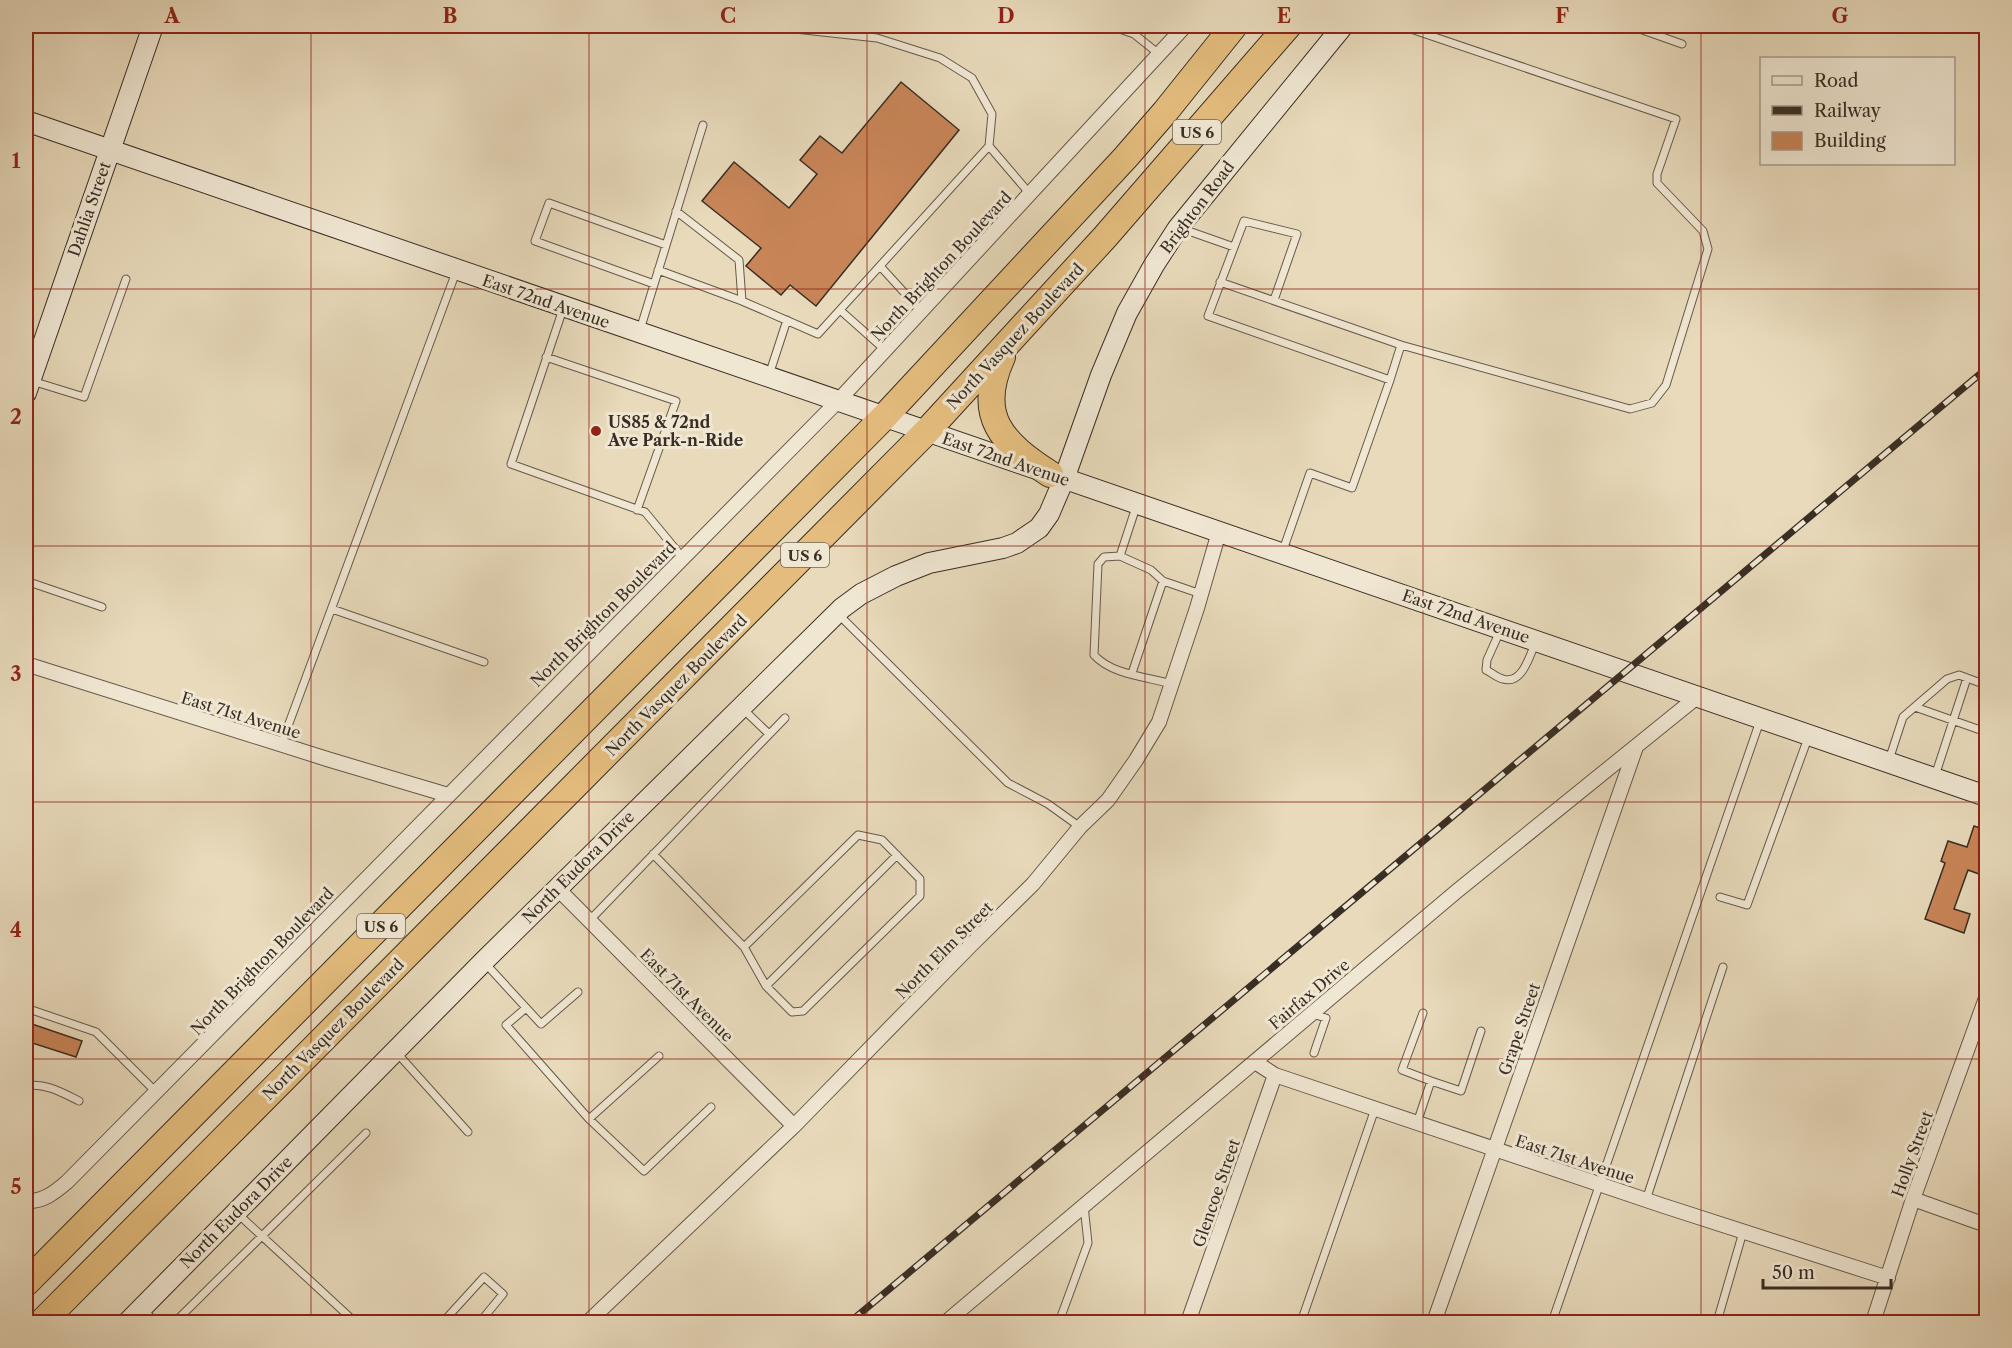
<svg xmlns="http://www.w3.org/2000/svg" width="2012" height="1348" font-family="'Libre Caslon Text',serif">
<rect width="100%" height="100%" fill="#e8dabb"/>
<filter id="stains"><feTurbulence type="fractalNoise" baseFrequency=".00333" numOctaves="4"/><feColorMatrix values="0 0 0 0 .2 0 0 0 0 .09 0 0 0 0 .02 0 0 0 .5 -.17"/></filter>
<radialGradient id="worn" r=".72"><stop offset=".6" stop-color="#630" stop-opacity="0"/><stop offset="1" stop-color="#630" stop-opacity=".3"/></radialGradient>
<path fill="#c88558" stroke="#392e24" stroke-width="1.5" d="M901,82L959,130L816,306L790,285L781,295L746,266L761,248L702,201L734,162L789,208L817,174L800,160L820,136L842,153Z
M1974,826L1986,830V852L1979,874L1968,870L1954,909L1970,914L1964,933L1925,919L1945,863L1941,861L1948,841L1967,847Z
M26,1022L82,1041L76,1057L26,1041Z"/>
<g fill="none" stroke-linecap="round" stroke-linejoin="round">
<defs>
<path id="lane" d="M768,26L877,38L940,58L972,78L992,114L989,146L1030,194
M1111,26L1134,34L1159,54
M1634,27L1682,44
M1180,228L1234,247
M880,266L921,311
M658,270L742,301L739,260L676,211
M1220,282L1401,345L1390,380L1208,316L1244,221L1297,234L1274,300
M654,284L535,241L549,203L666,245
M742,301L818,334L989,146
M563,309L511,464L645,512L683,558
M840,310L885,350
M640,330L703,125
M1401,345L1630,409L1652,403L1666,385L1708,249L1703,231L1657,183V174L1676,119L1402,26
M546,357L676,401L637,510
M769,375L787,320
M32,381L84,397L126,279
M1136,507L1120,556L1151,570L1163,581L1201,594
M1282,553L1310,473L1352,488L1390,380
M1120,556L1104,557L1098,564L1094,655C1112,675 1148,677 1172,684
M26,581L102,607
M332,609L484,662
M839,615L1008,783L1048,804L1080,827
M1500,631L1487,660L1486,670C1491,672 1497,678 1503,679C1522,685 1529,657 1535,644
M1132,673L1163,581
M1915,707L1986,732
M743,709L769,734
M281,745L456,272
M1889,760L1903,717L1947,679L1959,675L1986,685
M1935,776L1967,678
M858,835L882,840L920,879V896L803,1011L792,1012L766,986L744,947Z
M653,854L744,947
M1720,897L1747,905L1808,738
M589,921L785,718
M485,963L541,1024L578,992
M766,986L897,855
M26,1008L96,1032L156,1092
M526,1008L506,1025L589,1119L659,1056
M1423,1013L1402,1070L1431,1081
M1312,1014L1326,1018L1314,1053
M397,1053L468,1132
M26,1086C44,1082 63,1093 79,1101
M589,1119L644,1171L711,1107
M1417,1123L1431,1081L1461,1091L1481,1031
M1646,1200L1723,967
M238,1214L355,1322
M143,1310L156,1322
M175,1322L366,1133
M443,1322L484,1277L503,1294L480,1322
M1059,1322L1088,1243L1084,1206
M1301,1322L1375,1109
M1552,1322L1760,721
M1717,1322L1743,1232"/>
<path id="street" d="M26,664L327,759L448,795
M557,888L794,1126
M1255,1062L1275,1075L1664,1206L1888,1278
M1913,1199L1986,1225
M26,1201C43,1202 54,1193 67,1182L838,401L1185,26
M588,1322L794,1126L971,945L1033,884L1080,827L1108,800L1136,760L1159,722L1197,608L1219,532
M946,1322L1457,891L1697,697
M1188,1322L1275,1075
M1434,1322L1636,747
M1873,1322L1913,1199L1986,998"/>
<path id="secondary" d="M26,121L1986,796
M26,393L153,26
M128,1322L484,961L842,608L861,594L896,576L929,563L1003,548L1017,543L1039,528L1049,514L1064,479L1101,375L1127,313L1154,265L1178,228L1343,26"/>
<path id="highway" d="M1002,357C975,416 1002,443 1050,474
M26,1283L884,417L1125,158L1165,112L1234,26
M42,1322L927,431L1105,237L1288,26"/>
</defs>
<use href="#lane" stroke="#65594a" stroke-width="9"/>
<use href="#street" stroke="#65594a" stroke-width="16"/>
<use href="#secondary" stroke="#392e24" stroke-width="22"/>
<use href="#highway" stroke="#392e24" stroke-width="28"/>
<use href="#lane" stroke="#f0e7d3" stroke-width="7"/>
<use href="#street" stroke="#f0e7d3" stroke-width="14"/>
<use href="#secondary" stroke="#f0e7d3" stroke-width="20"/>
<use href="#highway" stroke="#e4bd7e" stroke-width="26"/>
<defs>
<path id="rail" d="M850,1322L1986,369"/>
</defs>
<use href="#rail" stroke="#392e24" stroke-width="7"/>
<use href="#rail" stroke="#f0e7d3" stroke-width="4.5" stroke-dasharray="14" stroke-linecap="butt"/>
</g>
<path fill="none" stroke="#8f2418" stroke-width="1.5" stroke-opacity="0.55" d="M311,26V1322M589,26V1322M867,26V1322M1145,26V1322M1423,26V1322M1701,26V1322M26,289H1986M26,546H1986M26,802H1986M26,1059H1986"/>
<circle fill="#8f2418" stroke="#f0e7d3" stroke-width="2" cx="596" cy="431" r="6"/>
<g text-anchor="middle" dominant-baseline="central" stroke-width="6" stroke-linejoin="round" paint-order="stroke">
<g fill="#f0e7d3" stroke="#706658" stroke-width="1.5">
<rect x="1173" y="120" width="48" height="24" rx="4.5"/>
<rect x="781" y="543" width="48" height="24" rx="4.5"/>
<rect x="357" y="914" width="48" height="24" rx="4.5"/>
</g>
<g font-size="15" font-weight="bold" fill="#392e24">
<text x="1197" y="132">US 6</text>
<text x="805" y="555">US 6</text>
<text x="381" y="926">US 6</text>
</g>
<g font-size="16" fill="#392e24" stroke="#f0e7d3">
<text transform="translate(1197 207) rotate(-53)">Brighton Road</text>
<text transform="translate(89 209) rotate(-71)">Dahlia Street</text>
<text transform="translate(941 266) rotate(-47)">North Brighton Boulevard</text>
<text transform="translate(546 301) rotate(19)">East 72nd Avenue</text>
<text transform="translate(1015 336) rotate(-47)">North Vasquez Boulevard</text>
<text transform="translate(1006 459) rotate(19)">East 72nd Avenue</text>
<text transform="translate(603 614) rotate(-45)">North Brighton Boulevard</text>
<text transform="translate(1466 616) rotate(19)">East 72nd Avenue</text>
<text transform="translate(676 685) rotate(-45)">North Vasquez Boulevard</text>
<text transform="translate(241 715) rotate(17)">East 71st Avenue</text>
<text transform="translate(578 867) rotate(-45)">North Eudora Drive</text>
<text transform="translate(944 950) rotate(-45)">North Elm Street</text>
<text transform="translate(262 961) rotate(-46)">North Brighton Boulevard</text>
<text transform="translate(1309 994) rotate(-40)">Fairfax Drive</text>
<text transform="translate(687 995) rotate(45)">East 71st Avenue</text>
<text transform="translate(333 1029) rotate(-45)">North Vasquez Boulevard</text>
<text transform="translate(1519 1029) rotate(-71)">Grape Street</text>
<text transform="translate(1912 1154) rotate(-70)">Holly Street</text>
<text transform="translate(1575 1159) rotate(18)">East 71st Avenue</text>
<text transform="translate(1216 1193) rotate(-71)">Glencoe Street</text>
<text transform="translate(236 1212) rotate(-45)">North Eudora Drive</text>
</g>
<g font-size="16" font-weight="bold" fill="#392e24" stroke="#f0e7d3" text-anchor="start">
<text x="608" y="422">US85 &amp; 72nd<tspan x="608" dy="18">Ave Park-n-Ride</tspan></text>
</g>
</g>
<rect width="2012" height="1348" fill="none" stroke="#e8dabb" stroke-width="66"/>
<rect x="1760" y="57" width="195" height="108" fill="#f0e7d3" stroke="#a79d8d" stroke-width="1.5"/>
<rect x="1772" y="76" width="30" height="9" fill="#f0e7d3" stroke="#a79d8d" stroke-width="1.5"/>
<text x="1814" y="87" font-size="18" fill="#392e24">Road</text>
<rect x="1772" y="106" width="30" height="9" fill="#392e24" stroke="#a79d8d" stroke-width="1.5"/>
<text x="1814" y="117" font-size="18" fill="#392e24">Railway</text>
<rect x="1772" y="132" width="30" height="18" fill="#c88558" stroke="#a79d8d" stroke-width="1.5"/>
<text x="1814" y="147" font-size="18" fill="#392e24">Building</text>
<path d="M1763 1279v9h128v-9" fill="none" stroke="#392e24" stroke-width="3"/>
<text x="1772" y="1279" font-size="18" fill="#392e24" stroke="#f0e7d3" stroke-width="4.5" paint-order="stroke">50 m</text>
<rect x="33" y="33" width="1946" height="1282" fill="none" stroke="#8f2418" stroke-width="2"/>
<g font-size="20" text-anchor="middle" font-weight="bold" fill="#8f2418">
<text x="172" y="23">A</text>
<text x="450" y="23">B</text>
<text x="728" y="23">C</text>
<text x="1006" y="23">D</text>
<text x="1284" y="23">E</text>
<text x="1562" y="23">F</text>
<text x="1840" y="23">G</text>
<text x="16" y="168">1</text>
<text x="16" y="424">2</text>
<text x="16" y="681">3</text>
<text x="16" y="937">4</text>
<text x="16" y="1194">5</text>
</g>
<rect width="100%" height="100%" filter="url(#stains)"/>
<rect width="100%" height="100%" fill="url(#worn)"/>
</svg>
